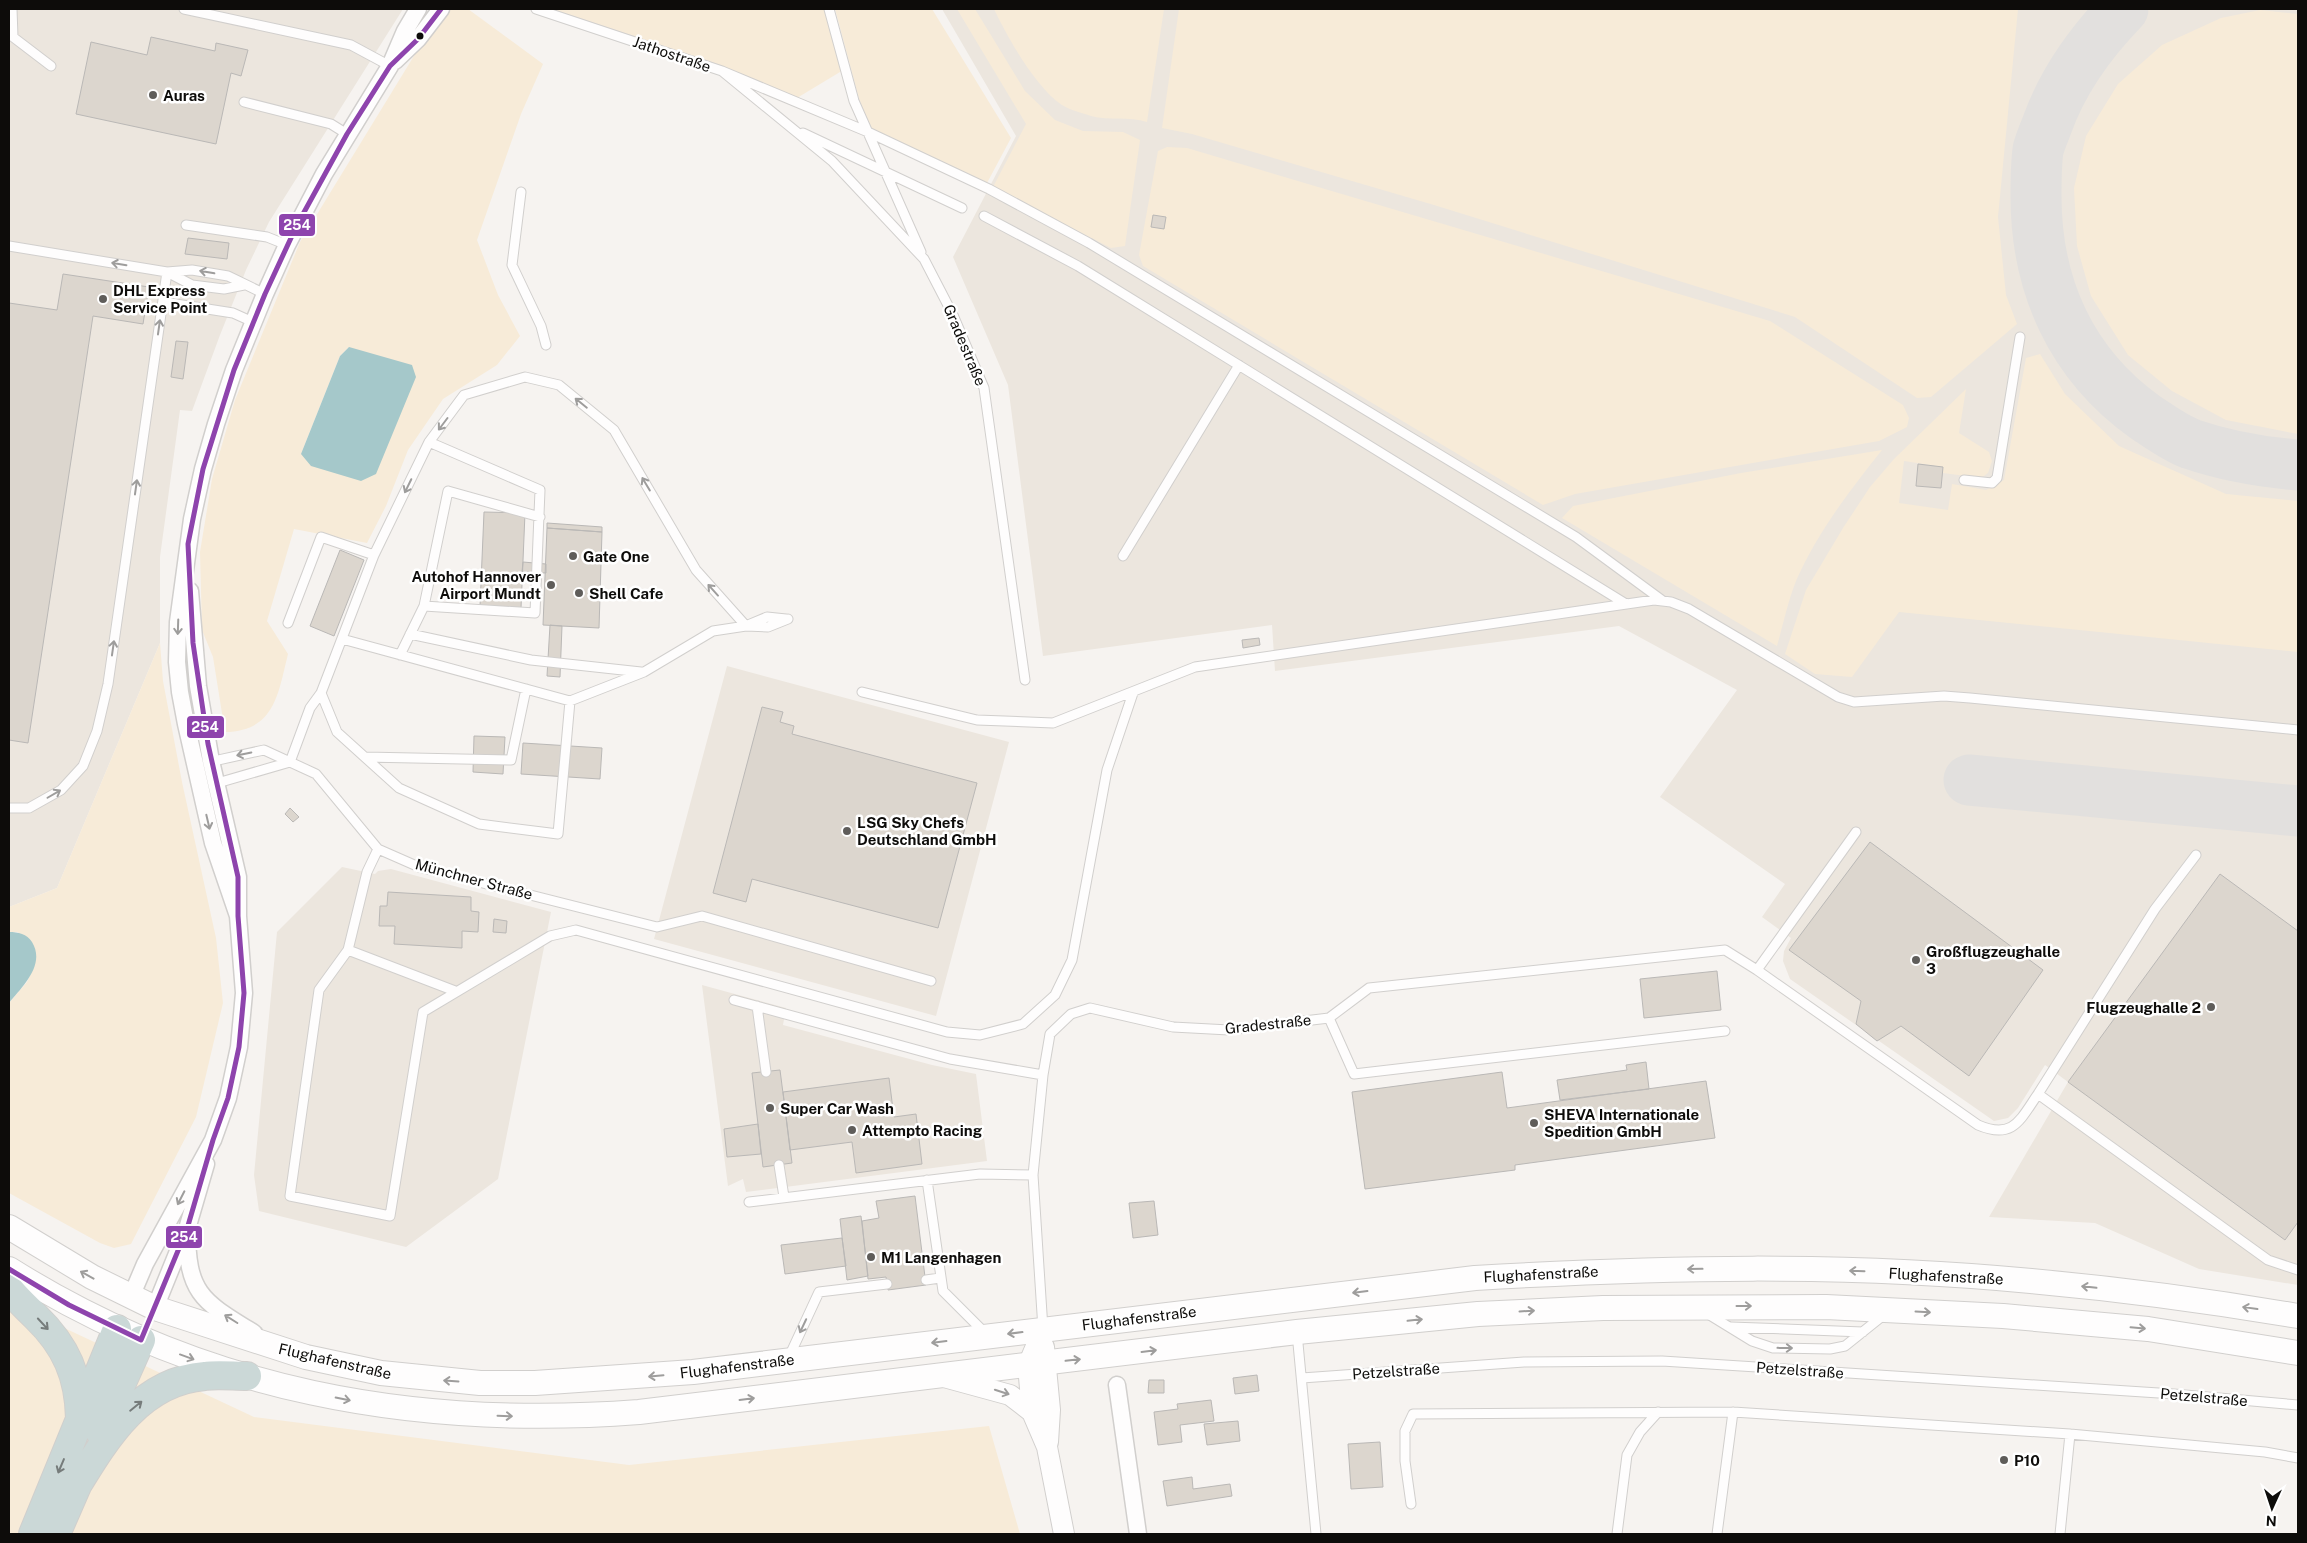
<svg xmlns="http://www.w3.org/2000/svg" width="2307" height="1543" font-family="'Public Sans',sans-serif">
<rect width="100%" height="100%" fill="#f6f3f0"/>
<path fill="#ece6de" d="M9,9H403L269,222L246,270L220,335L192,411L180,410L160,557V643L57,888L9,907Z
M942,9H2298V1285L2199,1269L2095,1223L1989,1217L2068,1082L2045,1065L2018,1108L2008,1118L1994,1121L1790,979L1783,961L1784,951L1791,938L1762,917L1785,884L1660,797L1737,690L1619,626L1275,671L1272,625L1043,656L1008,385L953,257L1016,136Z
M727,666L1009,742L936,1016L654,939Z
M342,867L375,874L378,871L391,869L551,912L498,1179L406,1247L259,1211L254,1175L277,932Z
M702,985L786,1008L783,1025L932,1065L976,1074L987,1161L746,1192L743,1179L728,1186Z"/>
<path fill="#f7ebd8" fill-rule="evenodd" d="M451,9H468L543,64L521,114L477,240L498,295L520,336L497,365L443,399L408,450L386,506L367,543L294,529L267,621L288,654C278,694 275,731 225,732L213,657L202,630L200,552L212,479L235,400L300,242L417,51ZM349,347L301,454L340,356Z
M536,9H829L845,69L792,101Z
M835,9H932L1011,138L987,183L871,128L859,99Z
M957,9H975L1025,91L1055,120L1083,131L1123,132L1140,140L1125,246L1111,248L993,187L1026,124Z
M994,9H1164L1147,122C1129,116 1109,121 1091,116C1082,113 1070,110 1062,105C1035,87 1008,38 994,9Z
M1179,9H2018L1998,217L2006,295L2017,324L1931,397L1917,398L1795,317L1434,205L1192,134L1162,128Z
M2260,10L2298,14V434L2226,420L2172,391L2128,355L2091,296L2077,246L2074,188L2086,136L2118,84L2162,45L2221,18Z
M1167,147L1187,148L1770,321L1903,405L1909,418L1907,427L1879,441L1575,494L1543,505L1143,266L1139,255L1158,151Z
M2040,354L2065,394L2119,446L2226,494L2298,501V652L1899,612L1852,677L1815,674L1785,654L1806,590L1843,528L1870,487L1894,459L1966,389L1959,433L1989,452L1992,461L1988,473L1981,478L1943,473V467L1904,461L1899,503L1948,510L1952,484L1986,490L2004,480L2026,358Z
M1882,450C1850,490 1817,533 1796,581C1788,601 1783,625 1777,646L1562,518L1573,506L1741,473Z
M160,643L163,681L182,782L216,938L223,1003L196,1117L131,1244L114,1248L100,1243L9,1193V1003L27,982L35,964L18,932H9V907L57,888Z
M9,1302L254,1417L629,1465L989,1426L1020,1534H9Z"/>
<path fill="#a5c8ca" d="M349,347L412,365L416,377L376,474L361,481L311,466L301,454L340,356Z
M9,932C18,932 27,934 32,942C46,965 22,987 9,1003Z"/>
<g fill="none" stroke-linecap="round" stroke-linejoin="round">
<path stroke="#e2e0de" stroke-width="51" d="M2123,9C2090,43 2063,80 2047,125C2044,133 2040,142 2038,150C2036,165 2036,181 2036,196C2036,286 2071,364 2145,417C2159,426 2175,438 2191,444C2226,456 2261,462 2298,465
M1969,780L2298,811"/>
</g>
<path fill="#dcd6ce" stroke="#bab8b6" d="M151,37L215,51L216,43L248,50L241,76L231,73L216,144L76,114L91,42L147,55Z
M1153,215L1166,217L1164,229L1151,227Z
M188,238L229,243L227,259L185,254Z
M63,274L149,287L143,324L93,316L28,743L9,740V303L57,310Z
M176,341L188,342L183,379L171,377Z
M1918,464L1943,467L1941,488L1916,486Z
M484,512L525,513L521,608L480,606Z
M547,523L602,527V532L547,528Z
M547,528L602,532L599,628L543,625Z
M340,550L364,560L334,636L310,626Z
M523,562L546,564V573L522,572Z
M550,625L562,626L560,677L547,676Z
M1259,638L1260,645L1243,648L1242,640Z
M762,707L783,712L780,722L794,726L792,734L977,783L938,928L752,879L746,902L713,893Z
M474,736L505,737L503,774L473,772Z
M523,743L602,748L600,779L521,774Z
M290,808L299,817L293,822L285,814Z
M1870,842L2043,970L1969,1076L1901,1026L1877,1041L1856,1024L1861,1001L1789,950Z
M2220,874L2298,931V1222L2285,1240L2068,1082Z
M388,892L471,897V911L479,912L478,932L462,931V948L394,944L395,926H379L380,906H387Z
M494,919L507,921L506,933L493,932Z
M1717,971L1721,1010L1644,1018L1640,979Z
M1646,1062L1649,1089L1560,1100L1557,1080L1627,1070L1626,1065Z
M780,1070L792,1163L763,1167L752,1073Z
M1502,1072L1507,1108L1706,1081L1715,1138L1515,1165V1170L1365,1189L1352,1092Z
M889,1078L894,1117L916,1114L922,1164L856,1173L852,1142L790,1150L783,1092Z
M758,1124L761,1154L727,1157L724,1129Z
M915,1196L926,1285L888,1290L886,1277L868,1279L862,1221L879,1218L876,1201Z
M1154,1201L1158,1235L1133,1238L1129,1203Z
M861,1216L868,1276L847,1280L840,1219Z
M842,1238L846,1266L785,1274L781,1245Z
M1257,1375L1259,1391L1235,1394L1233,1378Z
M1149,1380H1164V1393H1148Z
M1211,1400L1214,1421L1180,1425L1182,1442L1158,1445L1154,1412L1178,1409L1177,1404Z
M1238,1421L1240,1441L1207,1445L1204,1424Z
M1380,1442L1383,1487L1351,1489L1348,1444Z
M1192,1477L1193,1489L1230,1484L1232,1496L1167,1506L1163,1481Z"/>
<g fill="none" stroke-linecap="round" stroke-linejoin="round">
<defs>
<path id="service" d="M12,9L13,37L51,66
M184,9L351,45L390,66
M536,9L722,71L832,161L924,259L953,315L984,388L1025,680
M829,9L854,101L921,252
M722,71L868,132L989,189L1089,243L1576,537L1663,601
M244,102L331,124L347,134
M803,133L962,208
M521,192L512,265L541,326L546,345
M984,216L1078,266L1626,604
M186,225L267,237L287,245
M9,246L167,272L192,285L224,289L244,285
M167,272L192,270L228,276L265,294
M163,302L233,313L253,322
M1964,480L1992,483L1997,478L2020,337
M1123,556L1239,365
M424,606L535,613L540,490L429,442
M288,623L321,537L374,555
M748,625L767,617L786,619
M410,634L531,660L641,672
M342,639L570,701
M400,655L424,606L448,491L540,517
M862,692L977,720L1053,723L1195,667L1654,600L1671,602L1689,609L1838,697L1854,702L1944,696L1970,698L2298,730
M321,693L374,555L429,442L464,395L525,377L559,385L614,430L696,570L746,626
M365,757L511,760L526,689
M209,762L264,750L316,774L378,849L419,867L657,927L702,916L931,981
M290,762L310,708L321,693L337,732L399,788L479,824L558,834L570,701L644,672L713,631L746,626L768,627L788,619
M214,784L290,762
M9,808H29L61,790L83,766L97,731L108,684L167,272
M348,950L367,872L378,849
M1757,970L1856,832
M455,991L348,950L319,990L290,1196L390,1216L423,1012L550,936L576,930L947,1032L980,1035L1023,1024L1055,995L1072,960L1107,770L1133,693
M734,1000L950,1059L1043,1075
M757,1006L766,1072
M1329,1018L1369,988L1725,950L1757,970L1978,1125C2013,1140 2020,1120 2038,1094L2155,909L2196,855
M2038,1094L2268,1260L2298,1270
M779,1165L784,1197
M927,1180L943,1291L986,1334
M749,1202L980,1174L1033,1175
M926,1280L940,1278
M1708,1314L1752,1341L1773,1348L1830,1349L1845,1346L1885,1314
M1731,1327L1863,1332
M1043,1329L1033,1175L1043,1075L1050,1034L1071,1014L1090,1008L1173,1027L1229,1030L1329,1018L1354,1074L1725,1031
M1297,1333L1316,1534
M788,1359L819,1292L887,1284
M1302,1378L1524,1362L1662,1361L2174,1394L2298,1405
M1411,1504L1405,1461V1431L1413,1414L1733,1412L2070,1434L2265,1452L2298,1458
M1617,1534L1627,1455L1640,1432L1658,1412
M1717,1534L1733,1412
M2060,1534L2070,1434"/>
<path id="minor" d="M395,61L418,39L441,9
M238,916L213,843L186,724L180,692L177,662L178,622L192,519L203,469L216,424L234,370L265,294L287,245L324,174L390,66L405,31L418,9
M187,1229C187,1294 202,1301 254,1333
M131,1297L145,1264L213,1140L228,1098L239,1047L244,993L238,916V877L211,761L198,686L190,591
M155,1308L187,1229L206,1164
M1117,1385L1138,1534"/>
<path id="tertiary" d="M1043,1330L1028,1365L1032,1412L1047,1447L1064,1534
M1044,1347L1050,1410L1048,1442
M944,1377L1010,1395L1032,1412"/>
<path id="secondary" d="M9,1227L92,1277L155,1308L306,1357L381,1373L480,1383H535L693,1372L1475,1278C1660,1267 1846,1263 2031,1281C2120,1289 2210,1301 2298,1316
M9,1269C203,1391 413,1429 639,1412L1297,1332L1478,1314L1603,1308L1826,1307L2003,1316L2148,1329L2298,1353"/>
<path id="motorway" d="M9,1289C17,1299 27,1308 36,1317C66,1346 79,1376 80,1418
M100,1432L141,1340
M76,1487C106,1438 140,1381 205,1376C218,1374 233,1376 247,1376
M33,1534L117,1329
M56,1534L83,1472"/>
</defs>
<use href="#service" stroke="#d1cfcd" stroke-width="11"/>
<use href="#minor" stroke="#d1cfcd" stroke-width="19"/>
<use href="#tertiary" stroke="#d1cfcd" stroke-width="22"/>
<use href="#secondary" stroke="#d1cfcd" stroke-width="26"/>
<use href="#motorway" stroke="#d0cfcd" stroke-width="30"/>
<use href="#service" stroke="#fefdfd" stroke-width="9"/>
<use href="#minor" stroke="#fefdfd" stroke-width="16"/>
<use href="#tertiary" stroke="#fefdfd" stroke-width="20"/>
<use href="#secondary" stroke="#fefdfd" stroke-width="24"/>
<use href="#motorway" stroke="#cbd8d7" stroke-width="28"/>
<defs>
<path id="bus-1" d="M9,1269L69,1305L141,1340L187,1229L213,1140L228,1098L239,1047L244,993L238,916V877L208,744L193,643L188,544L203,469L234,370L265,294L297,225L347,134L390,66L418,39L441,9"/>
</defs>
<use href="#bus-1" stroke="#fff" stroke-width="9"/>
<use href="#bus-1" stroke="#8e44ad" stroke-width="5"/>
</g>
<defs><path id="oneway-shaft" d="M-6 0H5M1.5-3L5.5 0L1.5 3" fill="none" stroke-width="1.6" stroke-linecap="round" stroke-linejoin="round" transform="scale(1.25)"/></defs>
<g stroke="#9e9d9c">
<use href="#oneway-shaft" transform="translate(119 264) rotate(-171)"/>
<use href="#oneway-shaft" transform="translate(207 272) rotate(-170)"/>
<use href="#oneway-shaft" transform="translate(159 327) rotate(-82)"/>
<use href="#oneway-shaft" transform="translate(581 403) rotate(-141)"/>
<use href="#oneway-shaft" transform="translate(443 424) rotate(127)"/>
<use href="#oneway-shaft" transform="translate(646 484) rotate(-121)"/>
<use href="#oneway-shaft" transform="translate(408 486) rotate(116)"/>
<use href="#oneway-shaft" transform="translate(136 487) rotate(-82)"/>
<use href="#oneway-shaft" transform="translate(713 590) rotate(-132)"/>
<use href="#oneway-shaft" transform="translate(178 627) rotate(92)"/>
<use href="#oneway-shaft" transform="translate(113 648) rotate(-82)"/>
<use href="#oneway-shaft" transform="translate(244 754) rotate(168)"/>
<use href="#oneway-shaft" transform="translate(54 794) rotate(-30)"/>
<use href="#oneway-shaft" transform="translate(208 822) rotate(77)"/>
<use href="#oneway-shaft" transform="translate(181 1198) rotate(117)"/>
<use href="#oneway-shaft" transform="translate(1695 1269) rotate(179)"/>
<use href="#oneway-shaft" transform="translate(1857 1271) rotate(-178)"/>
<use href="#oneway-shaft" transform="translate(87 1275) rotate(-151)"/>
<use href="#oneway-shaft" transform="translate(2089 1287) rotate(-174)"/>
<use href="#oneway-shaft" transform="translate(1360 1292) rotate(173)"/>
<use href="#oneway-shaft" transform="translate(1744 1306)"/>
<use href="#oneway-shaft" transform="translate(2250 1308) rotate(-172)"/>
<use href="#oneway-shaft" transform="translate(1527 1311) rotate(-3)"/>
<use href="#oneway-shaft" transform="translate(1923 1312) rotate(3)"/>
<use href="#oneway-shaft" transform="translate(231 1319) rotate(-148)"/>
<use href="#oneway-shaft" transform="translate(1415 1320) rotate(-6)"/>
<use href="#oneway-shaft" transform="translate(803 1326) rotate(115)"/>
<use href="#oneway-shaft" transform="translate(2138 1328) rotate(5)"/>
<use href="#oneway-shaft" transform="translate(1015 1333) rotate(173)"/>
<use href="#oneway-shaft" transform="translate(939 1342) rotate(173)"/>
<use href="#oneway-shaft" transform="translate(1785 1348) rotate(1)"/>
<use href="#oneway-shaft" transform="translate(1149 1351) rotate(-7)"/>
<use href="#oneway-shaft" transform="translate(187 1357) rotate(20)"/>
<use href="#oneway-shaft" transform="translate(1073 1360) rotate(-6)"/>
<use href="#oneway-shaft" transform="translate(656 1376) rotate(175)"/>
<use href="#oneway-shaft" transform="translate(451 1381) rotate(-176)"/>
<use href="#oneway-shaft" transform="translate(1002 1392) rotate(18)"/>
<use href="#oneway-shaft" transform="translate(343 1399) rotate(11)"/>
<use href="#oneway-shaft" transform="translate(747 1399) rotate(-7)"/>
<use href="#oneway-shaft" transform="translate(505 1416) rotate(2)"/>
</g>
<g stroke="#767c7b">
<use href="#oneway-shaft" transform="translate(43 1324) rotate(47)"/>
<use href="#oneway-shaft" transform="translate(136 1406) rotate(-39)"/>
<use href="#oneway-shaft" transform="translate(61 1466) rotate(113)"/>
</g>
<circle fill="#0d0c0a" stroke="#fff" stroke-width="2" cx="420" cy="36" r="4.5"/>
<g fill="#5f5d5a" stroke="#fff" stroke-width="2">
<circle cx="153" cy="95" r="5"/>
<circle cx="103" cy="299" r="5"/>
<circle cx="573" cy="556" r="5"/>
<circle cx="551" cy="585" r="5"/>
<circle cx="579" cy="593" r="5"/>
<circle cx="847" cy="831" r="5"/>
<circle cx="1916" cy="960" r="5"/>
<circle cx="2211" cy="1007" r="5"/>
<circle cx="770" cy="1108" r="5"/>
<circle cx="1534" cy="1123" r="5"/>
<circle cx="852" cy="1130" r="5"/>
<circle cx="871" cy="1257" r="5"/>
<circle cx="2004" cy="1460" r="5"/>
</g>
<g text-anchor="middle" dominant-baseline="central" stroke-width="5" stroke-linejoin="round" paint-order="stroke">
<g font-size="15" fill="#0d0c0a" stroke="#fff">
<text transform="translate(672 54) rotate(19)">Jathostraße</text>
<text transform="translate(965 345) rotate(67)">Gradestraße</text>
<text transform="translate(474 879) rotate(15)">Münchner Straße</text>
<text transform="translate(1268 1024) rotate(-6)">Gradestraße</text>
<text transform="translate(1541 1274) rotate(-3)">Flughafenstraße</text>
<text transform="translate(1946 1276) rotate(3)">Flughafenstraße</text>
<text transform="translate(1139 1318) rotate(-7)">Flughafenstraße</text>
<text transform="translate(335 1361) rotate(13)">Flughafenstraße</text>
<text transform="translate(737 1366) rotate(-7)">Flughafenstraße</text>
<text transform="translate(1800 1370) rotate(4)">Petzelstraße</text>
<text transform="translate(1396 1371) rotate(-4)">Petzelstraße</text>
<text transform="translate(2204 1397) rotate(5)">Petzelstraße</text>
</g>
<g font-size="15" font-weight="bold" fill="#0d0c0a" stroke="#fff" text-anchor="start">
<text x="163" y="95">Auras</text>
<text x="113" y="290">DHL Express<tspan x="113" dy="17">Service Point</tspan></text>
<text x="583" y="556">Gate One</text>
<text x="541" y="576" text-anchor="end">Autohof Hannover<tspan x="541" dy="17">Airport Mundt</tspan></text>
<text x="589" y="593">Shell Cafe</text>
<text x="857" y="822">LSG Sky Chefs<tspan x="857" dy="17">Deutschland GmbH</tspan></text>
<text x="1926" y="951">Großflugzeughalle<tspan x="1926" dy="17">3</tspan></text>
<text x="2201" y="1007" text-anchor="end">Flugzeughalle 2</text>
<text x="780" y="1108">Super Car Wash</text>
<text x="1544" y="1114">SHEVA Internationale<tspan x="1544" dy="17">Spedition GmbH</tspan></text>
<text x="862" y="1130">Attempto Racing</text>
<text x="881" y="1257">M1 Langenhagen</text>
<text x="2014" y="1460">P10</text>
</g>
</g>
<g stroke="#fff" stroke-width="2">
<rect x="278" y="213" width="38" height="24" rx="5" fill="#8e44ad"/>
<rect x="186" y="715" width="39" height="24" rx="5" fill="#8e44ad"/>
<rect x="165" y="1225" width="38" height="24" rx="5" fill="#8e44ad"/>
</g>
<g font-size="14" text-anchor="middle" font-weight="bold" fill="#fff">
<text x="297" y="230">254</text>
<text x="205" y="732">254</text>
<text x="184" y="1242">254</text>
</g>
<rect width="2307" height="1543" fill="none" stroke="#0d0c0a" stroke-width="20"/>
<g transform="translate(2272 1508) rotate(183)" stroke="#ffffff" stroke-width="4" paint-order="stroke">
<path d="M0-4L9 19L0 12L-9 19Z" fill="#0d0c0a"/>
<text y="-8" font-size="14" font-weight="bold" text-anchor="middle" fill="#0d0c0a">N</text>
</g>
</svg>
